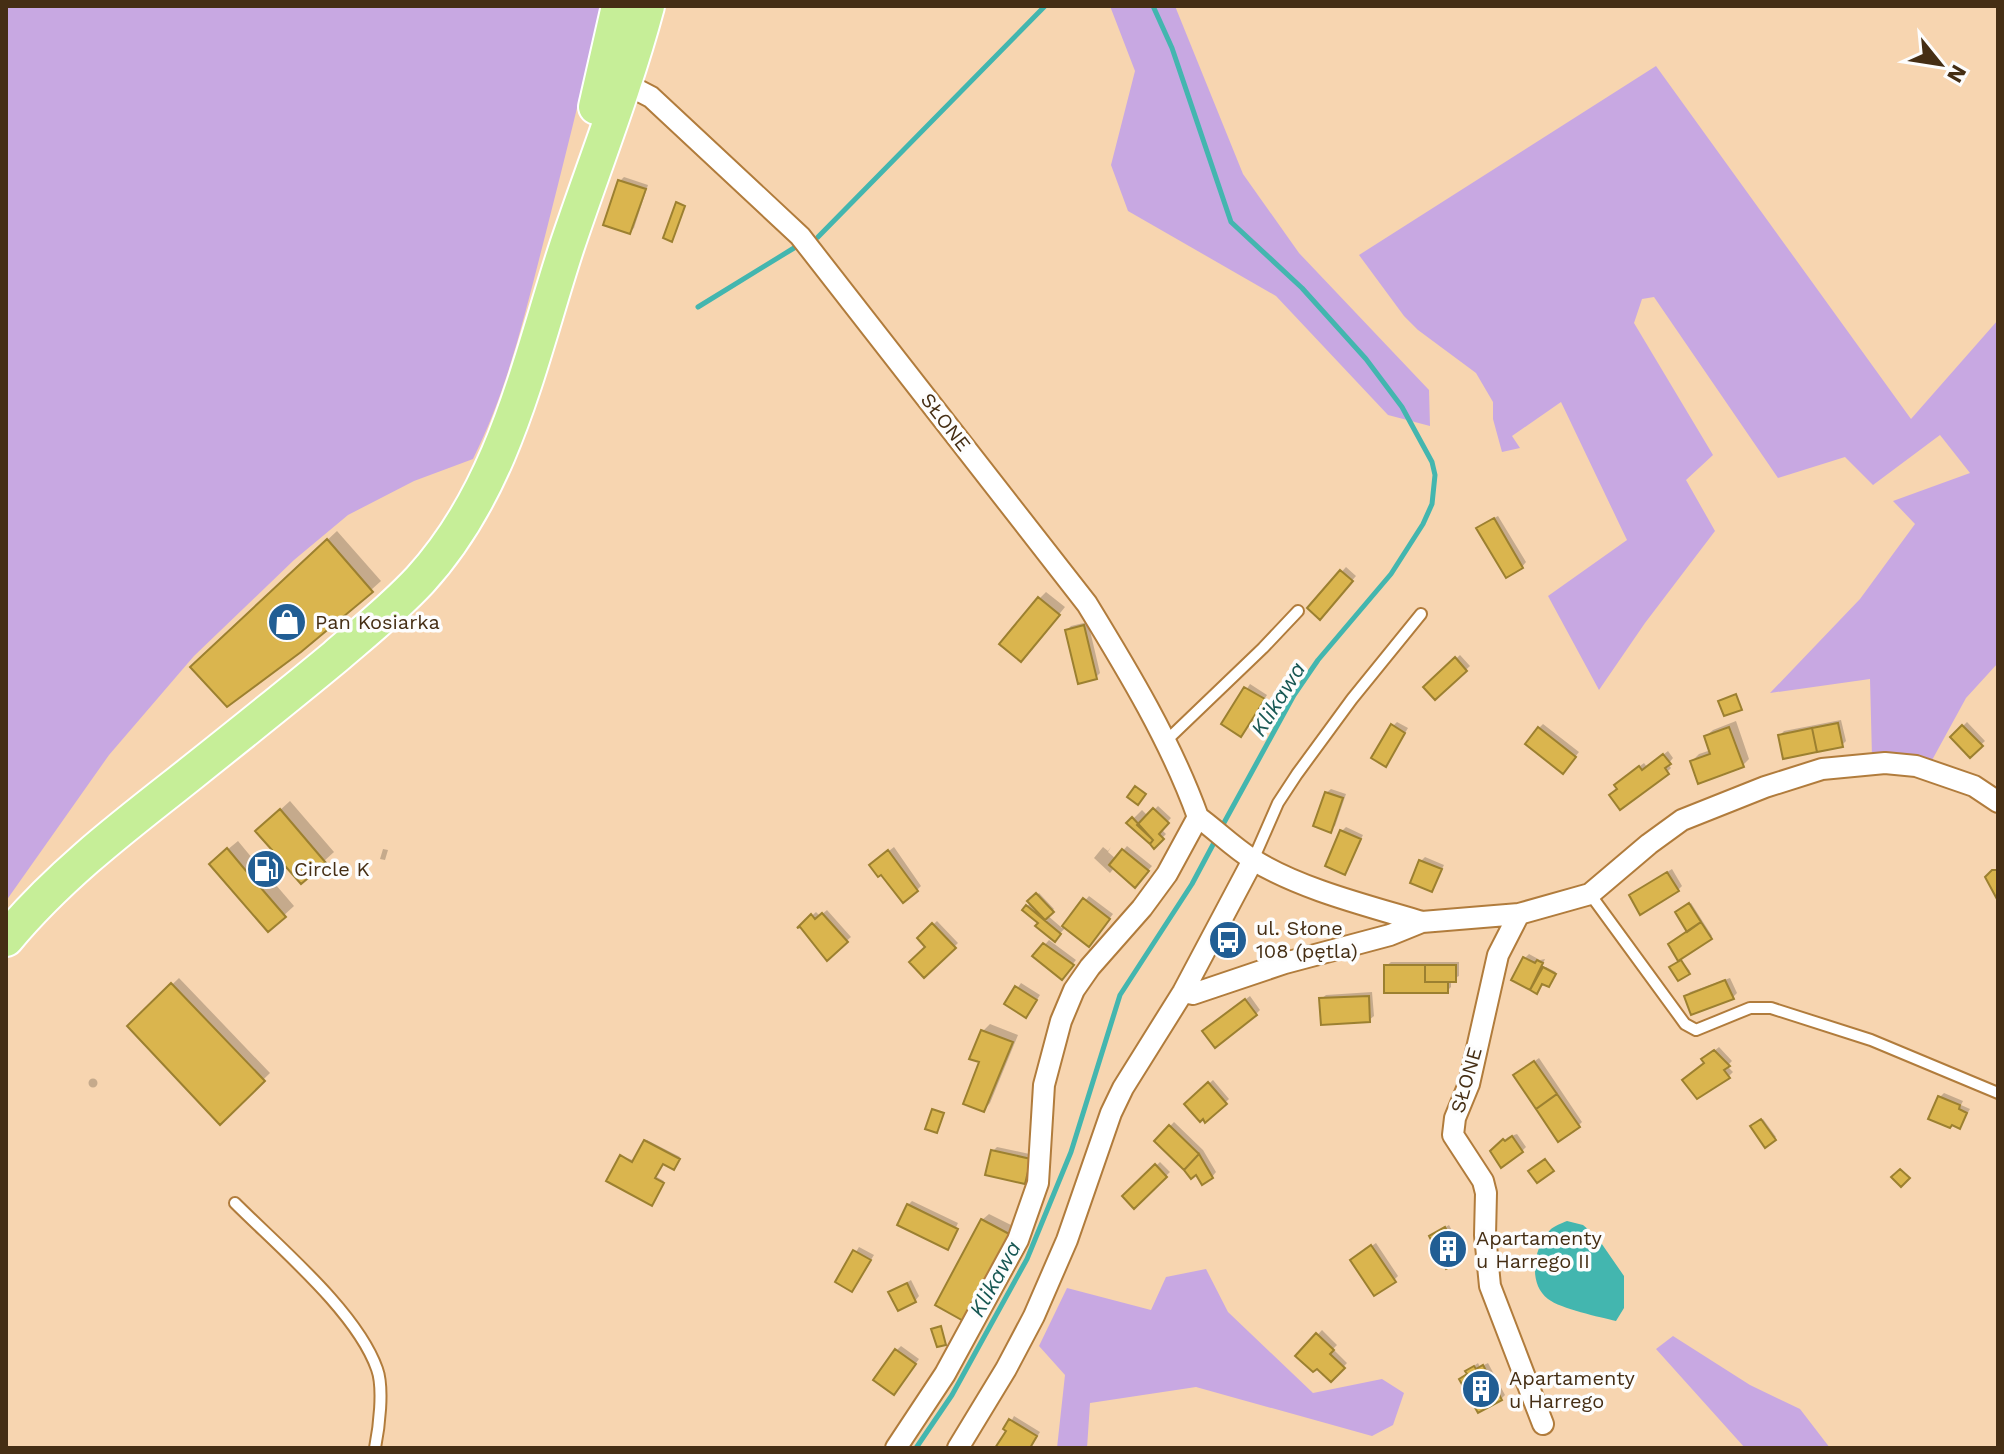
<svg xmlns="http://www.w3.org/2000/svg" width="2004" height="1454" font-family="'Work Sans',sans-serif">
<rect width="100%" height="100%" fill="#f7d5b0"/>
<path fill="#c8a8e2" d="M6,6H601C583,86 563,165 543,244C524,318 507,391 473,459L414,481L348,515L294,560L194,656L109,755L6,901Z
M1110,6H1175L1243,174L1299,253L1429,390L1430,426L1388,415L1276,296L1128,211L1111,165L1135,71Z
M1656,66L1911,419L1998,320V663L1966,698L1931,762L1901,754L1872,757L1870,679L1770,693L1860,599L1915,524L1893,501L1970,473L1940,435L1873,485L1845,457L1778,478L1654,297L1642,299L1634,323L1713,455L1686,480L1715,531L1645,623L1599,690L1548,596L1627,540L1561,402L1512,436L1520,448L1502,452L1493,419V402L1476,373L1418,330L1404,316L1359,255Z
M1206,1269L1228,1312L1313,1393L1382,1379L1404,1393L1393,1425L1372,1436L1196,1387L1090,1403L1087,1448H1057L1065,1375L1039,1346L1067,1288L1151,1310L1166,1277Z
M1673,1336L1750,1385L1800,1409L1830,1448H1745L1656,1349Z"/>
<path fill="#43b6af" d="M1567,1221L1583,1225L1597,1237L1624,1276V1308L1616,1321C1600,1317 1561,1309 1548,1299C1527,1283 1534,1247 1550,1230C1554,1226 1562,1223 1567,1221Z"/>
<path fill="#0003" d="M624,177L648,185L634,228L630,232L620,181Z
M1498,516L1526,562L1522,567L1483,524Z
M337,531L381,581L371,590L202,657Z
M1346,567L1356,576L1320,617L1310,608Z
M1046,592L1065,607L1028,653L1040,598Z
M1088,622L1100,673L1096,677L1067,630L1071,626Z
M1460,655L1470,666L1435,698L1426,687Z
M1250,684L1267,695L1245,730L1224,724Z
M1841,720L1846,741L1842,745L1780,735L1784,731Z
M1736,721L1749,759L1742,766L1692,761L1699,754L1711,750L1706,736L1713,730Z
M1397,722L1408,728L1389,760L1393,726Z
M1967,722L1985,741L1970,755L1952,737Z
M1543,724L1579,752L1567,767L1539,728Z
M1668,751L1673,758L1668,764L1671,768L1667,772L1619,788L1620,781L1644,763L1647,767Z
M1331,789L1346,794L1335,826L1330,830L1326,793Z
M290,801L334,852L301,882L286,864L270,878L294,906L268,930L221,855L238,841L257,864L274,850L267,822Z
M1158,806L1171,818L1161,829L1166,834L1154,846L1129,823L1142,810L1148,816Z
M1346,827L1363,835L1345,873L1342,831Z
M1127,846L1152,866L1135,885L1115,867L1110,873L1094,858L1103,847L1108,851L1111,847L1108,852L1116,859Z
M894,847L921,886L917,890L876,861Z
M383,849L388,850L385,860L380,859Z
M1425,857L1444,865L1432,890L1421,861Z
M1672,869L1682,886L1678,890L1635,892Z
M1039,893L1054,909L1047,915L1062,928L1089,896L1113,914L1093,940L1066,927L1054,940L1025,909Z
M1691,903L1712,936L1679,958L1690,971L1679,978L1681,961L1670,945L1689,932L1677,913Z
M827,910L851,937L827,958L801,926L816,912L820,916Z
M937,921L958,943L924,976L927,947L919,938Z
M1049,940L1076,960L1061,978L1035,956Z
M1529,954L1540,960L1545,959L1539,973L1546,967L1556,972L1550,984L1536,982L1530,988L1525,958Z
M1391,962H1459V976L1451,980V987L1447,991L1386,966Z
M179,978L270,1073L220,1122L129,1026Z
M1730,978L1737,993L1733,997H1686L1690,992Z
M1021,983L1040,995L1030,1011L1007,1003Z
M1372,992L1374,1016L1369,1020L1321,999L1326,995Z
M1250,996L1260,1010L1256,1014L1209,1027Z
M990,1024L1018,1035L990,1103L984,1110L983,1031Z
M1719,1047L1732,1061L1727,1066L1733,1072L1729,1076L1706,1063L1708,1056Z
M1539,1058L1582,1122L1578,1126L1520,1072Z
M88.5 1083a4.5 4.5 0 1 1 9 0a4.5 4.5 0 1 1-9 0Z
M1213,1080L1229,1099L1206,1120L1187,1104Z
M1944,1093L1963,1101L1961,1105L1970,1109L1960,1126L1940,1097Z
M1763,1119L1776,1137L1765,1145L1752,1127Z
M1174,1122L1203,1150L1216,1172L1212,1177L1202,1182L1196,1172L1156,1141Z
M1517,1134L1526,1147L1522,1151L1492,1152L1508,1137Z
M647,1140L680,1157L675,1166L663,1162L655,1176L664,1181L653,1202L622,1156L635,1161Z
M997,1147L1034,1155L1029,1178L1025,1182L993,1151Z
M1160,1162L1170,1172L1134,1207L1125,1196Z
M912,1201L958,1223L948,1245L908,1205Z
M989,1214L1019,1229L937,1305L982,1220Z
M1449,1225L1456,1238H1463L1465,1242L1460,1247L1465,1255L1460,1259L1431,1236Z
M1376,1243L1398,1276L1394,1280L1357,1256Z
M859,1247L874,1255L852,1290L838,1281Z
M911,1280L919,1296L915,1301L891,1292Z
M1322,1330L1337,1345L1333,1349L1347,1363L1331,1380L1317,1366L1298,1356Z
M901,1346L919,1359L898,1388L897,1350Z
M1478,1363L1480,1367L1488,1363L1505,1395L1501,1399L1468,1373L1467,1371Z
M1014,1416L1040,1432L1030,1448H997Z"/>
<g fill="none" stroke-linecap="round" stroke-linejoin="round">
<path stroke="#43b6af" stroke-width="5" d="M1153,6L1172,48L1231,222L1302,288L1366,359L1402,407L1432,462L1435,475L1432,504L1423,524L1391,574L1318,660L1294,695L1220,830
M818,237L1045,6
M698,307L794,248
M916,1448L952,1395L1027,1259L1071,1152L1120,995L1192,884L1216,839"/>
</g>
<path fill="#dab54e" stroke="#9c8030" stroke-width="2" d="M618,180L646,189L630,234L603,225Z
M676,202L685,206L672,242L663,238Z
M1494,518L1523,568L1506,578L1476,528Z
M327,539L373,592L301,652L227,707L190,667Z
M1340,570L1353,581L1320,620L1307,608Z
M1038,597L1060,615L1021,662L999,644Z
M1084,625L1097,679L1078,684L1065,630Z
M1455,657L1467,671L1435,700L1423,687Z
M1244,687L1265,699L1241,737L1221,724Z
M1736,694L1742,710L1724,716L1718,701Z
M1838,723L1843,747L1817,752L1812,728Z
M1391,724L1405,733L1386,767L1371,758Z
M1962,725L1983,746L1970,758L1950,737Z
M1538,727L1576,757L1563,774L1525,744Z
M1729,727L1744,767L1698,784L1690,761L1710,754L1704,736Z
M1812,728L1817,752L1783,759L1778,735Z
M1663,754L1671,764L1665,768L1669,774L1620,810L1609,795L1617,789L1614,785L1639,766L1642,770Z
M1135,786L1146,794L1138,805L1127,797Z
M1325,792L1343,798L1331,833L1313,826Z
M1153,808L1169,823L1159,834L1164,839L1154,849L1150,844L1153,840L1137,825Z
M280,809L326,863L301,884L286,867L261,888L286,917L268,932L209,864L227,848L247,872L272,850L255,831Z
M1132,817L1153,840L1150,844L1126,823Z
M1340,830L1361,839L1345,875L1325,866Z
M1122,849L1149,871L1135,888L1109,865Z
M888,850L918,891L903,903L881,875L878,877L869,865Z
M1419,860L1442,869L1432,892L1410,883Z
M1992,870H1998V901L1985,877Z
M1667,872L1679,891L1640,915L1629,895Z
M1036,893L1054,912L1045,920L1027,901Z
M1083,898L1110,919L1089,947L1062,926Z
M1689,903L1701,922L1687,932L1675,912Z
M1026,905L1061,934L1055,942L1035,926L1038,923L1022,910Z
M822,913L848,942L827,961L800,927L797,928L811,914L815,919Z
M1701,922L1712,939L1678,961L1668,944Z
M932,923L956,948L924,978L909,962L925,947L917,938Z
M1043,943L1074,965L1062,980L1032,956Z
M1523,957L1535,963L1537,960L1543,963L1530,990L1511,980Z
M1681,960L1690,974L1678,981L1669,967Z
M1384,965H1425V982H1448V993H1384Z
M1425,965H1456V982H1425Z
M1543,967L1556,974L1549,987L1542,984L1537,994L1530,990Z
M1725,980L1734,999L1691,1015L1684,996Z
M171,983L265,1081L220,1125L127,1026Z
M1015,986L1037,1000L1026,1018L1004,1004Z
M1369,996L1370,1022L1321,1025L1319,998Z
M1245,999L1257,1015L1215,1048L1202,1031Z
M981,1030L1013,1042L984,1112L963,1104L979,1062L969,1059Z
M1714,1050L1730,1066L1724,1070L1730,1078L1697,1099L1682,1080L1704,1063L1701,1059Z
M1534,1061L1557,1094L1536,1109L1513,1075Z
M1208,1082L1227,1104L1205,1123L1203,1119L1200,1122L1184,1104Z
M1557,1094L1580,1127L1558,1142L1536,1109Z
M1938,1096L1960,1105L1959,1109L1967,1113L1960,1129L1952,1125L1950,1128L1928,1119Z
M932,1109L944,1113L937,1133L925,1129Z
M1761,1119L1776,1140L1765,1148L1750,1126Z
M1169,1125L1199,1154L1184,1170L1154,1141Z
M1512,1136L1523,1152L1501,1168L1490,1151L1503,1139L1505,1141Z
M644,1140L680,1159L674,1170L663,1164L655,1178L664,1183L652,1206L606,1181L620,1155L632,1162Z
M991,1150L1031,1159L1025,1184L985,1175Z
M1199,1154L1213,1178L1202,1185L1196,1175L1191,1179L1184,1170Z
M1545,1159L1554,1171L1537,1183L1528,1171Z
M1155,1164L1167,1177L1134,1209L1122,1196Z
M1900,1169L1910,1178L1901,1187L1891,1177Z
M907,1204L958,1229L948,1250L897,1225Z
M981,1219L1013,1236L967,1323L935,1305Z
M1445,1227L1452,1241H1459L1462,1247L1457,1253L1462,1261L1446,1269L1429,1236Z
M1371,1245L1396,1282L1374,1296L1350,1260Z
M853,1250L871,1260L852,1292L835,1282Z
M907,1283L916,1302L898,1311L888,1292Z
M941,1326L946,1345L937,1347L931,1329Z
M1316,1333L1334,1350L1330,1354L1345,1368L1331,1382L1317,1369L1313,1372L1295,1356Z
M895,1349L916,1364L894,1395L873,1380Z
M1483,1365L1502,1400L1478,1413L1459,1379L1467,1374L1465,1371L1474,1366L1476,1369Z
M1009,1419L1037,1436L1030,1448H995L1006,1431L1003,1429Z"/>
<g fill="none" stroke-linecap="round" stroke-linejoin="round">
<defs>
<path id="service" d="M1166,741L1263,648L1298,611
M1253,860L1278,803L1297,774L1352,699L1421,614
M1590,894L1685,1024L1696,1030L1750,1008H1771L1871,1040L1998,1093
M235,1203C279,1247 357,1312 377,1369C384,1388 379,1428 375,1448"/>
<path id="minor" d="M624,83L651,97L800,236L1087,604C1128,671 1171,742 1198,817
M1198,817C1216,830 1233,847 1252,859C1299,889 1369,906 1422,922
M1519,914L1498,955L1469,1084L1455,1118L1453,1135L1483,1181L1486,1193L1485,1235L1490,1286L1543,1424
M1183,992L1193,994L1285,963L1390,935L1422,922L1519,914L1590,894L1649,844L1682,820L1765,787L1822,769L1885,763L1916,766L1974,786L1998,802
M896,1448L945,1374L1018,1240L1038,1183L1044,1085L1061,1021L1074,990L1090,967L1142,908L1167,874L1198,817
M958,1448L1006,1369L1034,1316L1067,1240L1111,1113L1123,1088L1183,992L1253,860"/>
<path id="trunk" d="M596,107L619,6
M6,939C55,880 115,833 175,786C229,743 282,701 335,657C364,632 394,608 420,580C505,487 529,362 567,246C594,166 625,88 647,6"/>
</defs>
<use href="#service" stroke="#b17c3c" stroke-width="14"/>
<use href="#minor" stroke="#b17c3c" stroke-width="24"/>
<use href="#trunk" stroke="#fff" stroke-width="38"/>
<use href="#service" stroke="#fff" stroke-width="10"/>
<use href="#minor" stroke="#fff" stroke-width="20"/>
<use href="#trunk" stroke="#c6ee98" stroke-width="34"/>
</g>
<defs>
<symbol id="shop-disc" viewBox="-11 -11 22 22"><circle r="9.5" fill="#215e94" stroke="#fdfdfd"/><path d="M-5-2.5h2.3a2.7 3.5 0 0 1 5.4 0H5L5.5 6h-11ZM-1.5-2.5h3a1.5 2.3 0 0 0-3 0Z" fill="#fff"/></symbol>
<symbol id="fuel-disc" viewBox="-11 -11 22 22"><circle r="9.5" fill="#215e94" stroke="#fdfdfd"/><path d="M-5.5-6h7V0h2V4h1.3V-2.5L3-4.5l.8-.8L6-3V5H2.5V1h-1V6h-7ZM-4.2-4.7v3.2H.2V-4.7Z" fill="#fff"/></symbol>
<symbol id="bus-disc" viewBox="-11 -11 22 22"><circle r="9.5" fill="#215e94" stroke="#fdfdfd"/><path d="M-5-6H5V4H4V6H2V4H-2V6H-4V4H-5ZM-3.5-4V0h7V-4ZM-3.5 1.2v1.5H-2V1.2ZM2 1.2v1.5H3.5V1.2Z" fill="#fff"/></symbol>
<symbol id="building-disc" viewBox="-11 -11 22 22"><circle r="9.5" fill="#215e94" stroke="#fdfdfd"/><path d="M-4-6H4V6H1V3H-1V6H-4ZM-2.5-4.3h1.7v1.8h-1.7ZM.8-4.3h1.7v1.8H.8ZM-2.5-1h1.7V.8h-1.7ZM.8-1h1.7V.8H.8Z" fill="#fff"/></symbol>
</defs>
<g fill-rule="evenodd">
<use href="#shop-disc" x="265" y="600" width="44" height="44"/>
<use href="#fuel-disc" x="244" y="847" width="44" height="44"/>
<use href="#bus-disc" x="1206" y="918" width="44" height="44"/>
<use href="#building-disc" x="1426" y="1227" width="44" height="44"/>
<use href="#building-disc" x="1459" y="1367" width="44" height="44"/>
</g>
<g text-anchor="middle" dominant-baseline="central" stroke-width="7" stroke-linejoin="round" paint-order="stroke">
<g font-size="20" fill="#452e14" stroke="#fdfdfd">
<text transform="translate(946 422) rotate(52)">SŁONE</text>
<text transform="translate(1466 1080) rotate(-74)">SŁONE</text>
</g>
<g font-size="20" fill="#452e14" stroke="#fdfdfd" text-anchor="start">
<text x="315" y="622">Pan Kosiarka</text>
<text x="294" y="869">Circle K</text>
<text x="1256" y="928">ul. Słone<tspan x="1256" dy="23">108 (pętla)</tspan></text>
<text x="1476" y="1238">Apartamenty<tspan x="1476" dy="23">u Harrego II</tspan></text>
<text x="1509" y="1378">Apartamenty<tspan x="1509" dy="23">u Harrego</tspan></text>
</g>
<g font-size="22" font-style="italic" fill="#175753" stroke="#fdfdfd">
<text transform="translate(1278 699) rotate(-58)">Klikawa</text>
<text transform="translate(995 1279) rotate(-61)">Klikawa</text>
</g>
</g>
<rect width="2004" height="1454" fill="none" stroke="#452e14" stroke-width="16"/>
<g transform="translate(1940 64) rotate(120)" stroke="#fdfdfd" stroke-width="6" paint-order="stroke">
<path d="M0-6L14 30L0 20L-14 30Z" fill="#452e14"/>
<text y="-12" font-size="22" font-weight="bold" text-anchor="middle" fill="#452e14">N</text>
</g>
</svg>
